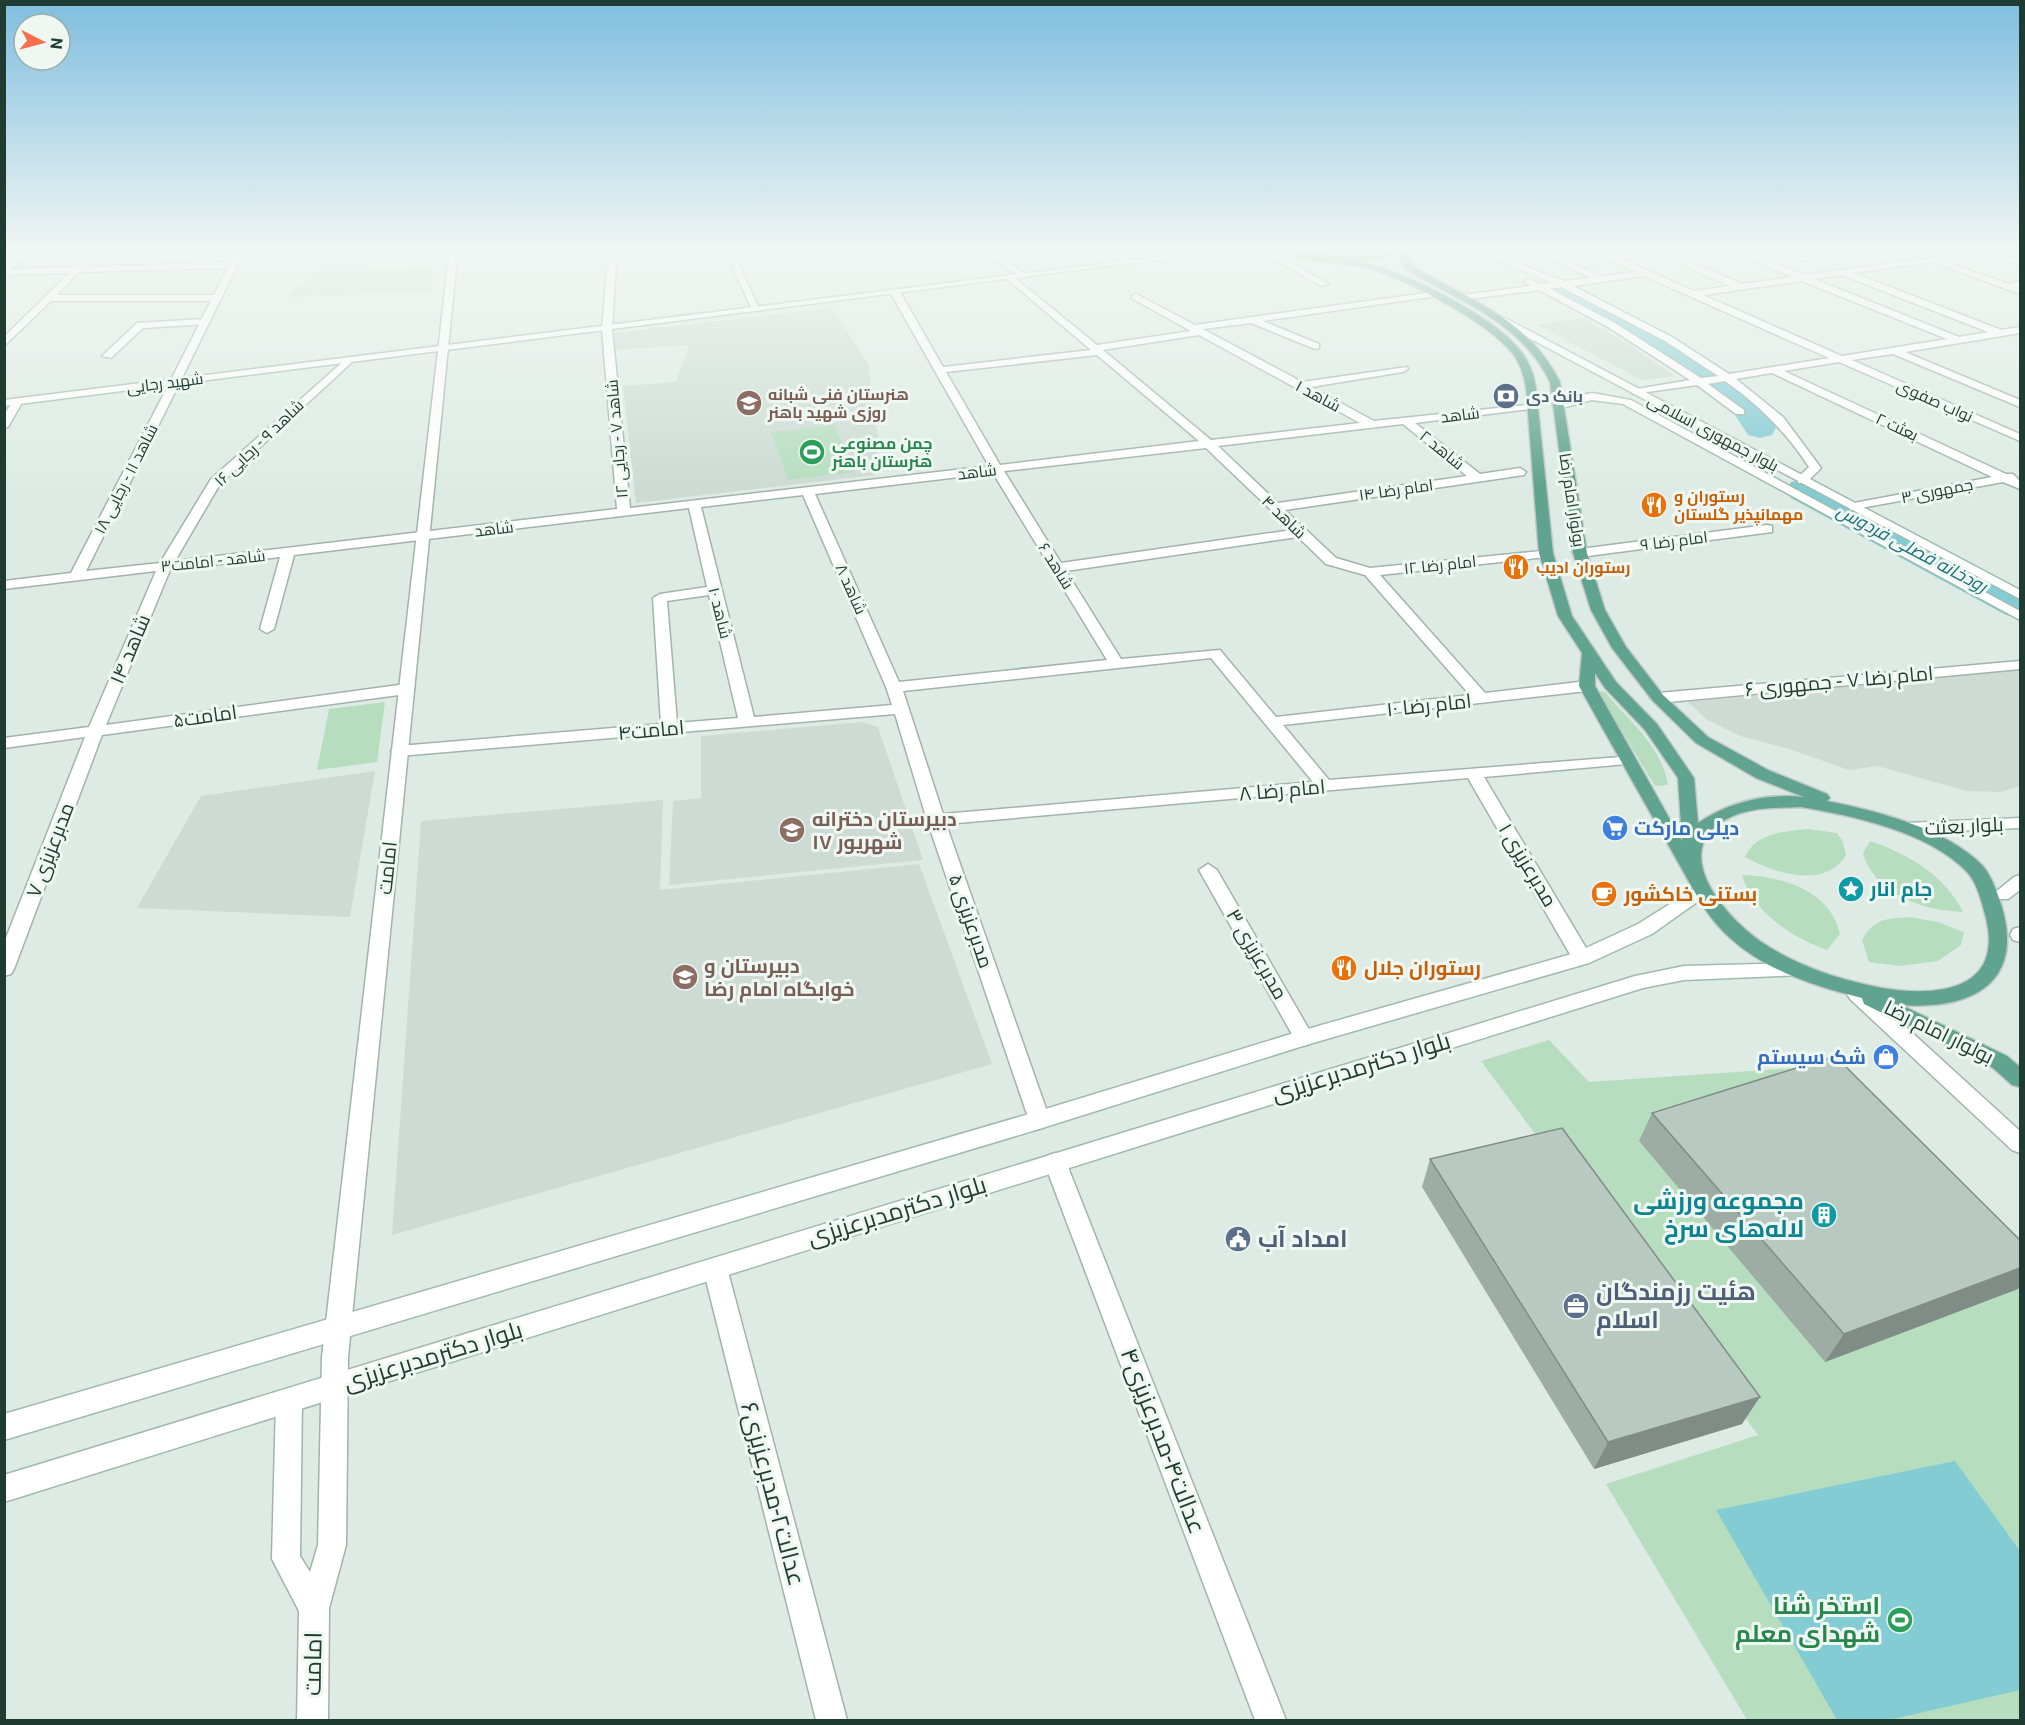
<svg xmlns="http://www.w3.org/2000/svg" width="2025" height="1725" font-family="Roboto,Cairo,sans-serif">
<rect width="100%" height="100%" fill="#deebe5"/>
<path fill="#cddbd4" d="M432,267L430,291L288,297L315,271Z
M832,308L868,363L878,438L875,475L636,503L623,386L676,382L689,345L612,350L611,333Z
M1583,318L1627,343L1675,376L1642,380L1537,325Z
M2020,670V786L2000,792L1967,791L1877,766L1849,770L1789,749L1740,736L1706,719L1688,702Z
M863,722L878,727L923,860L669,885L673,801L701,798V736Z
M375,771L350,917L137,908L201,796Z
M663,800L660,890L919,864L992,1064L392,1235L421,821Z"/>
<path fill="#b6debe" d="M834,425L855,472L788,480L771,432Z
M1598,691L1605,692C1629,721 1662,746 1668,785L1655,786Z
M385,702L377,762L317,770L329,709Z
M1808,829L1837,833L1843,842L1846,855C1826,890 1773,873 1745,857C1756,832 1784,832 1808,829Z
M1870,841C1908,854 1945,875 1963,912C1924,911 1874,894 1863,853Z
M1742,875C1782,876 1831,891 1840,934L1827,950C1793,938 1752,912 1742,875Z
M1910,917L1938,922L1964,932L1961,945L1938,961L1899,966L1869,962L1862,940C1874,918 1887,919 1910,917Z
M1549,1040L1589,1082L1840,1065L2020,1283V1720H1747L1606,1484L1758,1435L1481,1061Z"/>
<path fill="#83ccd4" d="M1955,1461L2020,1551V1690L1889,1720H1837L1716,1510Z"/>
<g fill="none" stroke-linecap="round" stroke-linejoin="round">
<path fill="#83ccd4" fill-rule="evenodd" d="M1560,279L1569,281L1653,328L1715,368L1719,374L1717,377C1741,371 1765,411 1776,428L1772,435L1760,438L1748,435L1731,409L1706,385L1709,382L1693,380L1633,340L1551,293L1547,287L1551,281Z
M1804,479L1817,482L2020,590V618L2006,615L1791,498L1786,490L1791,482Z"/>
<defs>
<path id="minor" d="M30,247H39L10,269L74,267L95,247H103L84,267L233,262L237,265L233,268L79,272L57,295H217L222,298L217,301H51L4,346V337L69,273L4,275V265Z
M609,247H617L612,329L630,508L989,466L890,292L892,290L900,292L943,367L1091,350L1007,279L1006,277L1010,274L1097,345L1191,331L1133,299L1131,297L1136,294L1195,325L1433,292V296L1430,297L1263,321L1319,344V348L1315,349L1251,323L1203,329L1302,382L1407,367L1408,369L1403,372L1311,387L1374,421L1535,404V408L1531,409L1415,423L1480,474L1520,468L1526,472L1524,475L1285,510L1336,558L1370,568L1551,550L1553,553L1546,557L1380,575L1485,693L1587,681L1595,686L1587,691L1283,725L1329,780L1633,756L1635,759L1627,764L1484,777L1592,958L1589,963H1575L1468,778L946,824L1050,1120L1047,1126L1039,1129L1031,1126L927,820L895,714L399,756L391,751L399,746L661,724L653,598L660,594L707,587L689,508L294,555L274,629L267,633L260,629L280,557L170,570L106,725L406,684L414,689L406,694L102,735L14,969L11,974L4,976V943L85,737L4,748V738L89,727L156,571L4,589V581L71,573L171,380L180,382L86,571L160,563L211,479L347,358L351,359V363L220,484L175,561L617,509L602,329ZM1199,335L1360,423L1211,440L1103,350ZM1097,355L1199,441L1000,465L946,372ZM1403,424L1467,476L1278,503L1218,446ZM1206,448L1292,530L1061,563L1004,471ZM993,473L1107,660L899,682L815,494ZM803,495L886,687L892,705L754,717L701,507ZM1298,537L1326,564L1365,575L1470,695L1276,717L1220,650L1121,659L1066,571ZM709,595L738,718L677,723L667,601ZM1211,658L1313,782L943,814L903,691Z
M723,247H731L760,311L752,309Z
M882,247H890L894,253L887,255Z
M976,247H985L1029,276L1022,278Z
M1093,247H1103L1135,262L1128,264Z
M1252,247H1262L1329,284L1321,286Z
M1465,247H1476L1564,281L1590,278L1527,247H1537L1601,276L1635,272L1582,247C1594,247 1603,255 1614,255C1640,256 1668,247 1695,247L1669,253L1742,284L1792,277L1722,247H1733L1804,275L1934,257L1931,262L1854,273L2001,330L2020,327V333L1905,352L2020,400V407L1893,354L1852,360L2020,434V441L1839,362L1784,371L2006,474H2013L2020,481V489L2003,482L1850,510V504L1854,503L1992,477L1772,373L1736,379L1783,417L1821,468L1806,483H1798V477L1809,467C1786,432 1759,405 1725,381L1708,384L1744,410V414H1736L1697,385L1633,394L1632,392L1637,389L1690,380L1608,327L1539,290L1460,300L1458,298L1463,295L1530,286L1524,282L1529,279L1541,284L1552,283ZM1658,254L1730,286L1694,291L1621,259ZM1842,275L1988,332L1959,337L1814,279ZM1644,276L1829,358L1729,374L1672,337L1573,286ZM1802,281L1947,339L1842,356L1703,295ZM1561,287L1665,341L1718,376L1701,378L1615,323L1550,289Z
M1862,247H1881L1804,261L1800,258Z
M2020,281V287L2006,289L2001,286Z
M205,319L210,322L208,324L143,328L111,358L102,356L137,323Z
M14,399L23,401L8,427L4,428V415Z
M1767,525L1772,526V532L1580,557L1573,553L1580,549Z
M2020,661V669L1658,703L1650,698L1658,693Z
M1208,864L1217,870L1311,1033L1314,1038L1311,1043L1304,1046L1297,1043L1199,870Z
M1055,1153L1063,1156L1066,1162L1286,1720H1255L1044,1162L1047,1156Z
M715,1258L724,1261L727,1268L847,1720H816L703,1268L706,1261Z"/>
<path id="tertiary" d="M238,247H246L180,382L171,384L170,382Z
M450,247H458L348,1357L346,1545L329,1608L328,1720H297L299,1611L272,1559L276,1401L280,1392L289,1389L298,1392L302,1401L300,1556L310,1572L318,1545L322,1357Z
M1892,247H1903L2020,288V294Z
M2020,927V942L2013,940L2010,935L2013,929Z
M1857,987L1864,989L2020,1131V1153L2012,1150L1850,999L1847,994L1850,989Z"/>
<path id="secondary" d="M1237,247H1259L4,406V400Z
M1970,247H1982L2020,259V265Z
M1499,318H1505L2020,590V599L1499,322Z
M1592,393L1631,400L2020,611V620L1623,404L1592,400L1558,409L1553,406L1571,397Z
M2020,818V828L1907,833L1898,828L1907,823Z
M2020,875V890L2008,899H1994L1992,895L2014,877Z
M1700,885L1707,887L1709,891L1707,895L1652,934L1589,963L1306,1045L1039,1129L4,1440V1414L1039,1111L1304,1030L1575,953L1638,924Z
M1796,963L1803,965L1806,970L1803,975L1684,980L1643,988L4,1502V1475L1635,976L1684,966Z"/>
<path id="primary" d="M1278,247L1346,257L1381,255L1403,247H1413L1407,258L1413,266C1471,301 1528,318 1560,382L1587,553L1605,610L1626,647L1663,695L1708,737L1768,770L1827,794L1830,798L1827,801C1877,811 1945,828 1982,865C1992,876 1999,897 2003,911C2023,987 1966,1010 1901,1005L2007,1056L2020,1067V1087L2012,1085L1993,1068L1864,1004L1862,998C1816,987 1765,970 1730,938C1711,921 1700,902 1688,880C1653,817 1615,751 1579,686L1582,653L1558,616L1539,553L1526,388C1524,376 1520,364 1513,354C1488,322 1402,276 1362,267C1336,261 1299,264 1278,247ZM1401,254L1399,258L1407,270C1461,303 1520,321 1550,382L1573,553L1591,610L1612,648L1653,701L1696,743L1756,778L1804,797C1766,793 1729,802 1698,823L1694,778L1657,724L1616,682L1572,616L1553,553L1536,388C1534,374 1529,361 1520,350C1493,315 1407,273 1363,262ZM1595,673L1605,688L1645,730L1678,778L1682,841L1595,686ZM1801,807C1854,816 1929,832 1967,872C1978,884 1982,904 1986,918C2004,992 1935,997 1882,988C1840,980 1796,966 1760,941C1719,912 1663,842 1738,814C1758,807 1780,808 1801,807Z"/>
</defs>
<use href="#minor" stroke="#a1b3ac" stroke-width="3"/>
<use href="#tertiary" stroke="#a1b3ac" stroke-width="3"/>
<use href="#secondary" stroke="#9fbaaf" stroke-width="3"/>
<use href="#primary" stroke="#c0c8c6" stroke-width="3"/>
<use href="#minor" fill="#fff" fill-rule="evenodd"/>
<use href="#tertiary" fill="#fff" fill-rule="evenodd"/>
<use href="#secondary" fill="#fff" fill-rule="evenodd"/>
<use href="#primary" fill="#60a38e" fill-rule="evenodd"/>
</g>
<path fill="#9dada5" d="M1652,1113L2018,1289L1825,1362L1639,1141Z
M1430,1159L1742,1424L1594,1469L1422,1187Z"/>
<path fill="#808d86" d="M2020,1268V1286L2018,1289L1825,1362L1844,1334Z
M1760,1397L1742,1424L1594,1469L1608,1442Z"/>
<path fill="#b7c9c0" stroke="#808d86" stroke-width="1.5" d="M1835,1056L2020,1240V1268L1844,1334L1652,1113Z
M1562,1128L1760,1397L1608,1442L1430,1159Z"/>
<linearGradient id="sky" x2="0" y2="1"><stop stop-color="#7fbee0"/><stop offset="0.51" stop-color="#f0f6f3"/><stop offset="1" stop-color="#f0f6f3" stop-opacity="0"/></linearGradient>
<rect width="2025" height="488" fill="url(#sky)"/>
<defs>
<symbol id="bank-disc" viewBox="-11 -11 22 22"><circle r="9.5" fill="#5c6f8a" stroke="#eff7f3"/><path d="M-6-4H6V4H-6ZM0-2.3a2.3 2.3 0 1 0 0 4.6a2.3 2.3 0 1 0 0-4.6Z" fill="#fff"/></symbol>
<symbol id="school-disc" viewBox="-11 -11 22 22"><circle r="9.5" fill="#8d6e63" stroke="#eff7f3"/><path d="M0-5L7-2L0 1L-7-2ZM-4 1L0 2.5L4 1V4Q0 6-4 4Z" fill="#fff"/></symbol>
<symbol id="stadium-disc" viewBox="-11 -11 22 22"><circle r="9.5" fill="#2e9e5b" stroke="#eff7f3"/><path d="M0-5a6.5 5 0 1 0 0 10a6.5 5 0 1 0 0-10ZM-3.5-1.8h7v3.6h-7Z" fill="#fff"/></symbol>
<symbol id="restaurant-disc" viewBox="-11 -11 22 22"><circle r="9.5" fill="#e8710a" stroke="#eff7f3"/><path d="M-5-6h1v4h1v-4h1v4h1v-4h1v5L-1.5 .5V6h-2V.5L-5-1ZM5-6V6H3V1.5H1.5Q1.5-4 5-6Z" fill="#fff"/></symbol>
<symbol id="supermarket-disc" viewBox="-11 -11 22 22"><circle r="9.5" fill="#3f7fe0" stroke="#eff7f3"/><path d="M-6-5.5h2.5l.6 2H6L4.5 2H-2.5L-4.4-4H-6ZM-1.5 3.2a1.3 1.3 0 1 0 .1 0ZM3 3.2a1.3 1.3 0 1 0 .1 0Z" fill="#fff"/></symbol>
<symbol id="sight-disc" viewBox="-11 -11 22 22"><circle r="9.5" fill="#0f9aa8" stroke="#eff7f3"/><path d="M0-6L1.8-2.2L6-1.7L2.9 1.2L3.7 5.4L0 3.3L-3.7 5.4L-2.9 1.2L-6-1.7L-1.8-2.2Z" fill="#fff"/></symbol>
<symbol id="cafe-disc" viewBox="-11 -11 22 22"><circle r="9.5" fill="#e8710a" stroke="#eff7f3"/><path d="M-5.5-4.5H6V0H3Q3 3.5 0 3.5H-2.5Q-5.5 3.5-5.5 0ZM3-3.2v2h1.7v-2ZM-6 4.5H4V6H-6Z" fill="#fff"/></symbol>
<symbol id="shop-disc" viewBox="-11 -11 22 22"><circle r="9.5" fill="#3f7fe0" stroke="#eff7f3"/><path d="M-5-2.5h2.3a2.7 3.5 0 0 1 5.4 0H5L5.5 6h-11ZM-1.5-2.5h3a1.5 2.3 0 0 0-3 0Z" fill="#fff"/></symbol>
<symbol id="building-disc" viewBox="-11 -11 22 22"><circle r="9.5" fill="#0f9aa8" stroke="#eff7f3"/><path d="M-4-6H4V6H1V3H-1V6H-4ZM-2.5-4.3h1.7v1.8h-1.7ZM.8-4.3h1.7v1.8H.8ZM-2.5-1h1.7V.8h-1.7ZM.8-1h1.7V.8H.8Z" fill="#fff"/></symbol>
<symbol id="civic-disc" viewBox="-11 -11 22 22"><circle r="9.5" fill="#5c6f8a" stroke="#eff7f3"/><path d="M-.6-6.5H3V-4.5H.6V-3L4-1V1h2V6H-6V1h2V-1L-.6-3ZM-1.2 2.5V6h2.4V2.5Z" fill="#fff"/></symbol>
<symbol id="office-disc" viewBox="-11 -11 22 22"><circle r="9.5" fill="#5c6f8a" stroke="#eff7f3"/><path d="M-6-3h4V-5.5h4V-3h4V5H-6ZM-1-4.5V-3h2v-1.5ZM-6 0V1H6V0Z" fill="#fff"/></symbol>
</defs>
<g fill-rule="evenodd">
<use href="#bank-disc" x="1491" y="381" width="30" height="30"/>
<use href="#school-disc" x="734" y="388" width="30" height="30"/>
<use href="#stadium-disc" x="797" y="437" width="30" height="30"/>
<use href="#restaurant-disc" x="1639" y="490" width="30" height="30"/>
<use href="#restaurant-disc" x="1501" y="552" width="30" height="30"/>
<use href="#supermarket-disc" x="1600" y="813" width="30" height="30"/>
<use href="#school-disc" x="777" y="815" width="30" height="30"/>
<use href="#sight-disc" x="1836" y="874" width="30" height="30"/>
<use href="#cafe-disc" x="1589" y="879" width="30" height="30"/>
<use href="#restaurant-disc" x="1329" y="953" width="30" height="30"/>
<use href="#school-disc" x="670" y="962" width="30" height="30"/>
<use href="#shop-disc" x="1871" y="1042" width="30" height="30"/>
<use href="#building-disc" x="1809" y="1200" width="30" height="30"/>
<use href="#civic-disc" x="1223" y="1224" width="30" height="30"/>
<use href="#office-disc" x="1561" y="1291" width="30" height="30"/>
<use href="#stadium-disc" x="1885" y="1605" width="30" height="30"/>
</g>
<g text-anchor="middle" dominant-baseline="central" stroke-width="6" stroke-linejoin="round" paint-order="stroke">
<g font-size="16" fill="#1f3b32" stroke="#eff7f3">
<text transform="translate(165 383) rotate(-7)">شهید رجایی</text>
<text transform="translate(1318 396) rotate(28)">شاهد ۱</text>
<text transform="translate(1935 401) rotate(24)">نواب صفوی</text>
<text transform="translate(1460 415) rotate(-7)">شاهد</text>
<text transform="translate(1897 427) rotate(25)">بعثت ۲</text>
<text transform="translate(1713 433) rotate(28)">بلوار جمهوری اسلامی</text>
<text transform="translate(617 439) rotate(-95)">شاهد ۷ - رجایی ۱۲</text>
<text transform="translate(259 443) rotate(-44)">شاهد ۹ - رجایی ۱۶</text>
<text transform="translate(1442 450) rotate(39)">شاهد ۲</text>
<text transform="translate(977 472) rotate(-7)">شاهد</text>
<text transform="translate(126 479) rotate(-63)">شاهد ۱۱ - رجایی ۱۸</text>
<text transform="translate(1396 490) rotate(-8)">امام رضا ۱۴</text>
<text transform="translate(1937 491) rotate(-11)">جمهوری ۳</text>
<text transform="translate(1572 500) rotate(81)">بولوار امام رضا</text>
<text transform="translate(1284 517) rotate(44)">شاهد ۴</text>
<text transform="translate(494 529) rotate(-7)">شاهد</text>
<text transform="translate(1674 541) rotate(-7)">امام رضا ۹</text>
<text transform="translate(213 561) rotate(-6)">شاهد - امامت۳</text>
<text transform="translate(1440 565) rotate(-6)">امام رضا ۱۲</text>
<text transform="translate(1056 566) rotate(58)">شاهد ۶</text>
<text transform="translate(851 589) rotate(66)">شاهد ۸</text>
<text transform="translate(720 613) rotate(76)">شاهد ۱۰</text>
</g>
<g font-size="16" font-weight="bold" fill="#785e54" stroke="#eff7f3" text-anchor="start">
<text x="768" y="394">هنرستان فنی شبانه‌<tspan x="768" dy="18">روزی شهید باهنر</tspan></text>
</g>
<g font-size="16" font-weight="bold" fill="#4e5e75" stroke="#eff7f3" text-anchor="start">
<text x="1526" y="396">بانک دی</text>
</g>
<g font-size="16" font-weight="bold" fill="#27864d" stroke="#eff7f3" text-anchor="start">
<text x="832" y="443">چمن مصنوعی<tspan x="832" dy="18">هنرستان باهنر</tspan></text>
</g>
<g font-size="16" font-weight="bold" fill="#c56008" stroke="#eff7f3" text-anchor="start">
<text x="1674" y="496">رستوران و<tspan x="1674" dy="18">مهمانپذیر گلستان</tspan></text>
<text x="1536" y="567">رستوران ادیب</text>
</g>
<g font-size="18" font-style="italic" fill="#166f7a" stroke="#eff7f3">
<text transform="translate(1912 548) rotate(28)">رودخانه فصلی فردوس</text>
</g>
<g font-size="20" fill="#1f3b32" stroke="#eff7f3">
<text transform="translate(130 649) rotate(-67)">شاهد ۱۴</text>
<text transform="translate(1839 681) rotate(-5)">امام رضا ۷ - جمهوری ۶</text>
<text transform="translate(1429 705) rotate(-6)">امام رضا ۱۰</text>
<text transform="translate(205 716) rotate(-8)">امامت۵</text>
<text transform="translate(651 730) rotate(-5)">امامت۴</text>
<text transform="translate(1282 790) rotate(-5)">امام رضا ۸</text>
<text transform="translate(1964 826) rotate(-3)">بلوار بعثت</text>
<text transform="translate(50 850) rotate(-69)">مدبرعزیزی ۷</text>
<text transform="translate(1528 865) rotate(59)">مدبرعزیزی ۱</text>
<text transform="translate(387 868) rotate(-84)">امامت</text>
<text transform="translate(971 921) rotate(71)">مدبرعزیزی ۵</text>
<text transform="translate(1257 954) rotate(60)">مدبرعزیزی ۳</text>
<text transform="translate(1939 1032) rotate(26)">بولوار امام رضا</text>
</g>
<g font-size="20" font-weight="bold" fill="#785e54" stroke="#eff7f3" text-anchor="start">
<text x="812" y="819">دبیرستان دخترانه<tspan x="812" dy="23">۱۷ شهریور</tspan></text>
<text x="704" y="966">دبیرستان و<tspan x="704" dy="23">خوابگاه امام رضا</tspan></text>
</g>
<g font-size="20" font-weight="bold" fill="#366cbe" stroke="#eff7f3" text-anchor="start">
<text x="1634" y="828">دیلی مارکت</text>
<text x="1866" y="1057" text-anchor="end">شک سیستم</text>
</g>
<g font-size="20" font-weight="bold" fill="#0d838f" stroke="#eff7f3" text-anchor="start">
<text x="1870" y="889">جام انار</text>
</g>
<g font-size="20" font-weight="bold" fill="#c56008" stroke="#eff7f3" text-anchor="start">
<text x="1624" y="894">بستنی خاکشور</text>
<text x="1364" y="968">رستوران جلال</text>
</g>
<g font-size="24" fill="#1f3b32" stroke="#eff7f3">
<text transform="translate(1361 1067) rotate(-17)">بلوار دکترمدبرعزیزی</text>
<text transform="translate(897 1211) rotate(-17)">بلوار دکترمدبرعزیزی</text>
<text transform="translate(433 1356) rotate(-17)">بلوار دکترمدبرعزیزی</text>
<text transform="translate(1163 1441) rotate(69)">عدالت۴-مدبرعزیزی۴</text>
<text transform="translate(773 1494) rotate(75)">عدالت۲-مدبرعزیزی۶</text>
<text transform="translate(313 1664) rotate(-89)">امامت</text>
</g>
<g font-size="24" font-weight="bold" fill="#0d838f" stroke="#eff7f3" text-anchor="end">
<text x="1804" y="1201">مجموعه‌ ورزشی<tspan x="1804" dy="28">لاله‌های سرخ</tspan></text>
</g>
<g font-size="24" font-weight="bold" fill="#4e5e75" stroke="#eff7f3" text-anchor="start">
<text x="1258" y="1239">امداد آب</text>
<text x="1596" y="1292">هئیت رزمندگان<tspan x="1596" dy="28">اسلام</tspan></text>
</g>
<g font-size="24" font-weight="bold" fill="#27864d" stroke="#eff7f3" text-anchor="end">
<text x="1880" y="1606">استخر شنا<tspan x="1880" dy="28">شهدای معلم</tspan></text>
</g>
</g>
<rect width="2025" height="1725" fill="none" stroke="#1f3b32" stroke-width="12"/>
<g transform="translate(42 42) rotate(96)"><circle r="28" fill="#eff7f3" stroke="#9caca6" stroke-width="1.5"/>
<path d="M0-4.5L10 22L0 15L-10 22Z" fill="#f96f4e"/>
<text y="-9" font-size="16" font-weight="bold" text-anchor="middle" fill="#1f3b32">N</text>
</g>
</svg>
